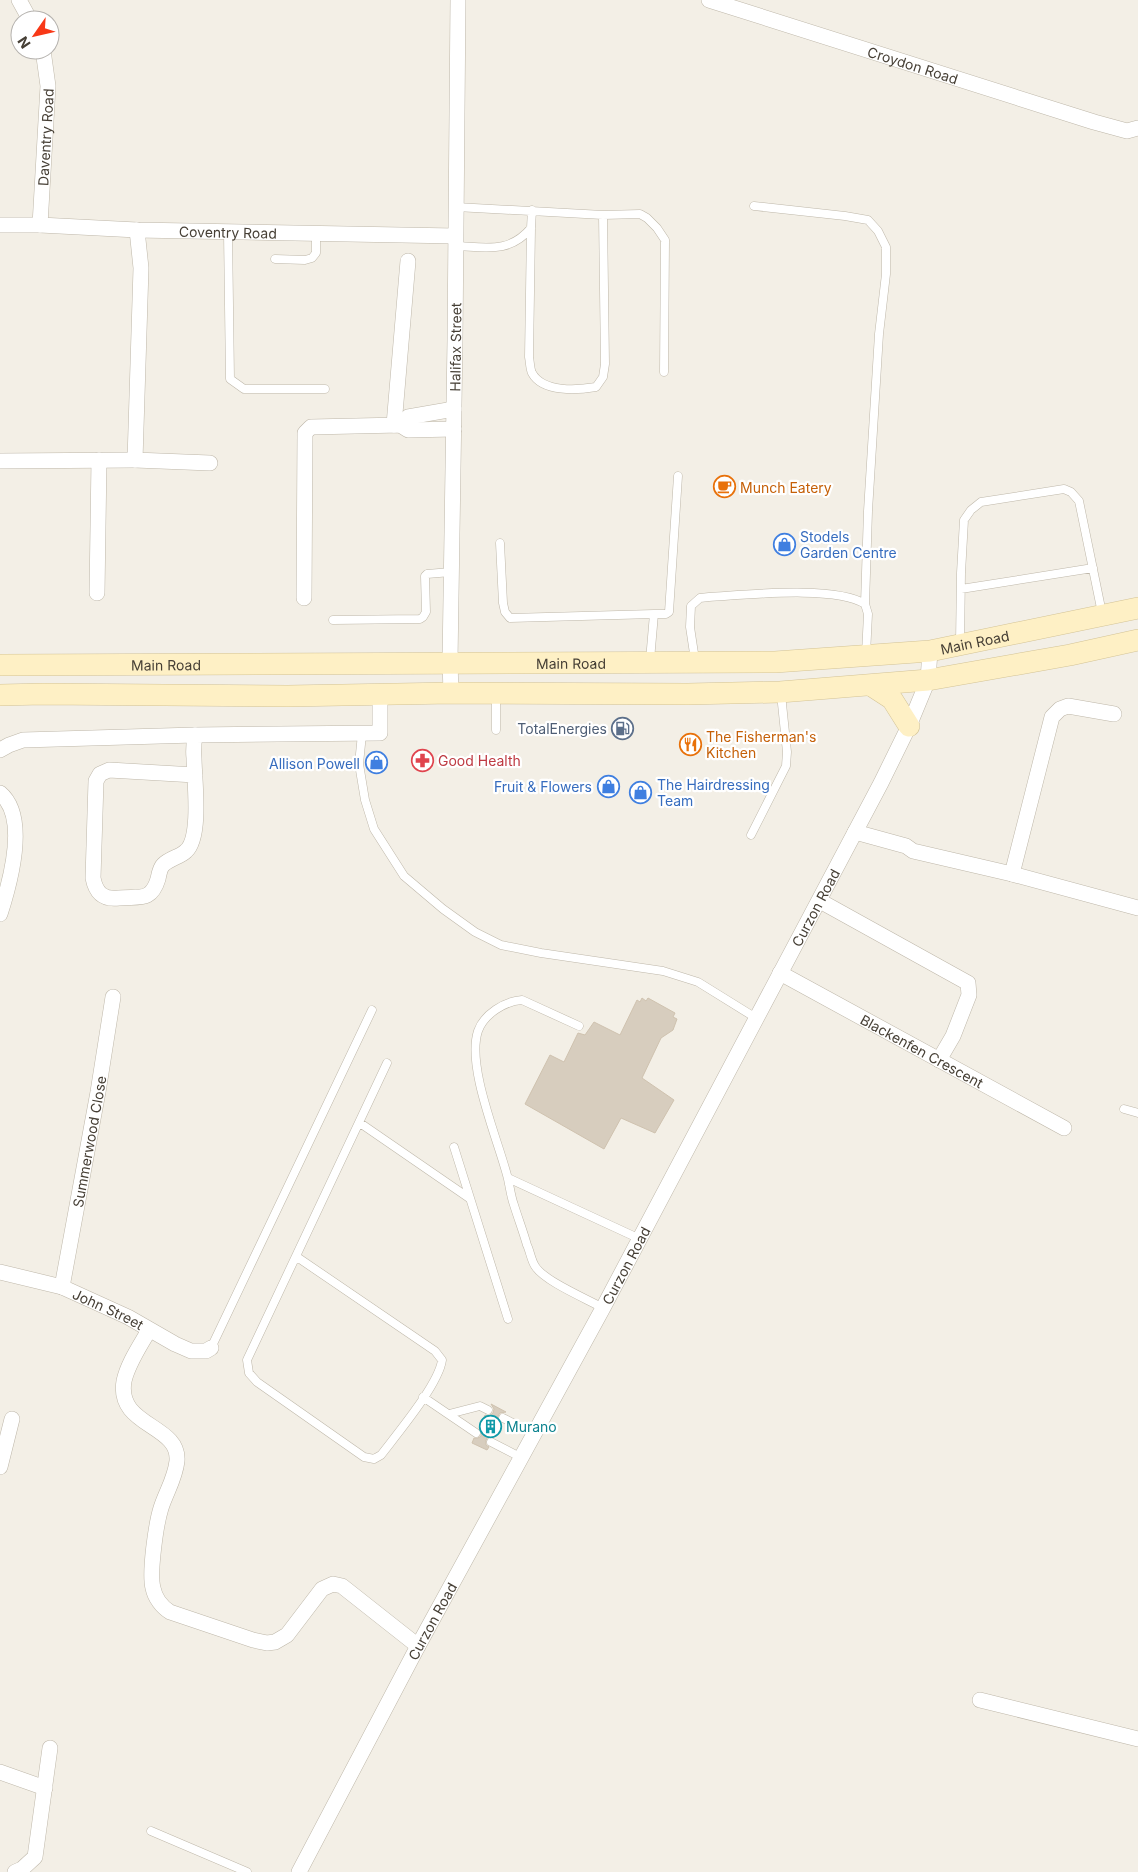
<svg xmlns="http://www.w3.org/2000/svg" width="1138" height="1872" font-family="Inter,sans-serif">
<rect width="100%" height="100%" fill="#f3efe6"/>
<path fill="#d7cdbe" stroke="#cfc2af" d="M642,998L646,1001L648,998L675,1013L673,1017L677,1019L673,1030L661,1038L642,1078L674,1100L655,1133L621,1118L604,1149L525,1104L550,1055L564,1062L578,1033L585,1035L594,1022L620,1035L637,1000L640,1002Z
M491,1404L506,1412L500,1413L498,1416V1421L500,1423L494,1437H488L486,1440V1445L489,1447L487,1450L472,1443L474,1438H478L481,1436V1431L479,1428L485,1415L489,1416L493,1413L494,1409Z"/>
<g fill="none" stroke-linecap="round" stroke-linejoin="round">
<defs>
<path id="service" d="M754,206L845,216L868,220L878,231L886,247V274L879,334L868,511L865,604
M456,207L603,215L640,214L647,218L657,228L665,240L664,372
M532,210L531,228L529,357C530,362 530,369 532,373C543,393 578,390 596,387L603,377L605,364L603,215
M228,232L230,379L244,389H325
M455,246C486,247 509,254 531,228
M275,259L305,260L312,258L316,253V233
M500,543L503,603L505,612L510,618L654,614L650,660
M961,589L1093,568
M654,614H666L669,612L678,476
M333,620L420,619L423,617L426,612L425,576L427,574L451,572
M960,643L961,573L964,520L971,510L981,502L1064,489L1071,492L1079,501L1102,613
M695,660L690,627L691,606L700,598L709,597C745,595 836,585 865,604L868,614L866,654
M496,696V730
M362,734L359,764L365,800L374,829L404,876L443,909L475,932L501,945L541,953L663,971L698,982L756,1018
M751,835L786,766L787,752L781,694
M579,1026L522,1000C505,1001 484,1014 478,1031C466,1067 499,1142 508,1179C510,1188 511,1197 514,1205C518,1218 523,1231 527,1245C530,1251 531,1260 535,1266C544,1281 587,1299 603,1308
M1124,1109L1138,1113
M360,1123L469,1198
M454,1147L508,1319
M508,1178L640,1239
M297,1257L435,1351L442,1360C439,1384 397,1434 381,1455L374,1459L364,1457L257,1382L249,1373L247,1360L387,1063
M211,1348L372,1010
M423,1397L476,1433
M449,1414L480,1406L488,1410
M503,1418L534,1434
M491,1442L522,1458
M151,1831L247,1872"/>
<g id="minor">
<path d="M19,0L30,20"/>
<path id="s1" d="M709,0L1094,122L1127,131L1138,128"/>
<path id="s2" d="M0,225H40L137,230L455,236"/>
<path id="s3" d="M40,225L48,86L43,50"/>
<path d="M137,230L141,268L135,460L210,463"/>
<path d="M394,425L408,261"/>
<path d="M400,425L408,417L454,409"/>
<path d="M0,461L135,460"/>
<path d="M97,593L99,460"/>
<path d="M304,598L305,433L311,427L400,425L408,430L454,429"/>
<path id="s4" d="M451,693L450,662L455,340L458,0"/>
<path d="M0,750L9,745L23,740L195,735"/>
<path d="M195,775L109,770L100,774L96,781L93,878C96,893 103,900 119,898C140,896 151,902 158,879C159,874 160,868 163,865C170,858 180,857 186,851C202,837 194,777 194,758C193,750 194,742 195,735L380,733V695"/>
<path d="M0,793C29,817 10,883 0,914"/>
<path d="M855,832L906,846L913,851L1012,874L1138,908"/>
<path d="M1012,874L1052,717L1060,709L1068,706L1114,714"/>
<path d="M820,901L968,983L969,995L953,1036L939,1060"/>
<path id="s5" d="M780,973L1064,1128"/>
<path id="s6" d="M0,1272L62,1287L128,1317L175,1344L191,1351H206L211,1348"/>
<path id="s7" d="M62,1287L98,1092L113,997"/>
<path d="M149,1330C140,1346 128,1363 124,1381C116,1427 180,1424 177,1461C175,1479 166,1492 161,1508C156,1524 149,1573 153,1588C155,1598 162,1607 170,1612L253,1640L267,1643L275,1642L287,1635L322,1589L333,1584L342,1586L418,1646"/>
<path d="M0,1467L12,1419"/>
<path d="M980,1700L1138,1739"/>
<path d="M0,1772L45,1788"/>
<path d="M15,1872L22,1869L35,1857L50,1748"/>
<path id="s8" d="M299,1872L418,1646L603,1308L881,783L909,726L928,680L930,651"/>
</g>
<g id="secondary">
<path id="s9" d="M0,665L775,662L930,651L1138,608"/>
<path d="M872,686L892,699L909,726"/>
<path d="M0,695L43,694L288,696L451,693L688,694L780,692L928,680L1070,655L1138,640"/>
</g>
</defs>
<use href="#service" stroke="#beb7a9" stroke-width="9"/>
<use href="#minor" stroke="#beb7a9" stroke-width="16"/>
<use href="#secondary" stroke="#d3c396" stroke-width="22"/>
<use href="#service" stroke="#fff" stroke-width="8"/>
<use href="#minor" stroke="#fff" stroke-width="15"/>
<use href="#secondary" stroke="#fef0c5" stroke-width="21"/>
</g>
<defs>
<symbol id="cafe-ring" viewBox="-11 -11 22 22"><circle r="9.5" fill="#fff" stroke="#e8710a" stroke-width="1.5"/><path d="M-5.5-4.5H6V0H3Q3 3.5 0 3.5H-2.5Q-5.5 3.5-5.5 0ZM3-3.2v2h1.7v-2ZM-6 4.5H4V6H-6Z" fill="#e8710a"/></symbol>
<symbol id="shop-ring" viewBox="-11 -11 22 22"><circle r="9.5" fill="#fff" stroke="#3f7fe0" stroke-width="1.5"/><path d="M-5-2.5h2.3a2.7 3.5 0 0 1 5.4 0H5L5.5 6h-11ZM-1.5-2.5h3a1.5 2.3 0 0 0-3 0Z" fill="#3f7fe0"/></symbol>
<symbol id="fuel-ring" viewBox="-11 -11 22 22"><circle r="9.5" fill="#fff" stroke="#5c6f8a" stroke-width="1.5"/><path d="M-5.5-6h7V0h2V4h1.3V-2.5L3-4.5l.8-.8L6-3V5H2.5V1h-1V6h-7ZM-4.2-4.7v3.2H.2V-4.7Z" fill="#5c6f8a"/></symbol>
<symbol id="restaurant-ring" viewBox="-11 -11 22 22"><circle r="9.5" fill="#fff" stroke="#e8710a" stroke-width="1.5"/><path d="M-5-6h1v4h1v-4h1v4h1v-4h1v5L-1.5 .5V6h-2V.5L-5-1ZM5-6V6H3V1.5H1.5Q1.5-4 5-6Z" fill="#e8710a"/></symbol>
<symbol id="pharmacy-ring" viewBox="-11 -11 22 22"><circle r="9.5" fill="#fff" stroke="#e0444e" stroke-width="1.5"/><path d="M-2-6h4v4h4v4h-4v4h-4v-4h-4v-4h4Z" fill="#e0444e"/></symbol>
<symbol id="building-ring" viewBox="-11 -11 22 22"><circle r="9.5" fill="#fff" stroke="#0f9aa8" stroke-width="1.5"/><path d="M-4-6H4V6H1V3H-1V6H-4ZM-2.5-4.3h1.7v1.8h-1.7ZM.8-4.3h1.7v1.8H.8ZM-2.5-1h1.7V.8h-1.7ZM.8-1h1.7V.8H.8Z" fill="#0f9aa8"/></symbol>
</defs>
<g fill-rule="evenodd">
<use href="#cafe-ring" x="712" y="474" width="25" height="25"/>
<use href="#shop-ring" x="772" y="532" width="25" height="25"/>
<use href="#fuel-ring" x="610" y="716" width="25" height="25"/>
<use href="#restaurant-ring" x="678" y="732" width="25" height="25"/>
<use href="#pharmacy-ring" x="410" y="748" width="25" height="25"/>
<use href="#shop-ring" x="364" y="750" width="25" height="25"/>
<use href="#shop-ring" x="596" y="774" width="25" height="25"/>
<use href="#shop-ring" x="628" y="780" width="25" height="25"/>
<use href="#building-ring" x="478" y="1414" width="25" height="25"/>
</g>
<g text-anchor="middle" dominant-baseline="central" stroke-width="4.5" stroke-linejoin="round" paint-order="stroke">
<g font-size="14" fill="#463f35" stroke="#fff">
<text stroke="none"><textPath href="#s1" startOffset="214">Croydon Road</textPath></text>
<text stroke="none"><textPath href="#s3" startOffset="88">Daventry Road</textPath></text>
<text stroke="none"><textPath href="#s2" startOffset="228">Coventry Road</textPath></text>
<text stroke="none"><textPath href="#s4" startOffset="346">Halifax Street</textPath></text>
<text stroke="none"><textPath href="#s9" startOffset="976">Main Road</textPath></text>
<text stroke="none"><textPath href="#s9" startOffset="571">Main Road</textPath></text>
<text stroke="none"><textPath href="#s9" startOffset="166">Main Road</textPath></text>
<text stroke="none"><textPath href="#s8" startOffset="1094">Curzon Road</textPath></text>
<text stroke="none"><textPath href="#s5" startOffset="162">Blackenfen Crescent</textPath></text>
<text stroke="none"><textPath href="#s7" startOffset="148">Summerwood Close</textPath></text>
<text stroke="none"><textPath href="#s8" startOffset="689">Curzon Road</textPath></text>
<text stroke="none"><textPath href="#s6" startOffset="115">John Street</textPath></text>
<text stroke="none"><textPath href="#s8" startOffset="284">Curzon Road</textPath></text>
</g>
<g font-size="14" fill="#c56008" stroke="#fff" text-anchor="start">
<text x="740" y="487">Munch Eatery</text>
<text x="706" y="736">The Fisherman's<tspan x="706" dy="16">Kitchen</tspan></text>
</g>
<g font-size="14" fill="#366cbe" stroke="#fff" text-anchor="start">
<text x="800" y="536">Stodels<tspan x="800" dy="16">Garden Centre</tspan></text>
<text x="360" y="763" text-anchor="end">Allison Powell</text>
<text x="657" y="784">The Hairdressing<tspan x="657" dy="16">Team</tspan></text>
<text x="592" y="786" text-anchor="end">Fruit &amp; Flowers</text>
</g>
<g font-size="14" fill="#4e5e75" stroke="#fff" text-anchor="end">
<text x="607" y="728">TotalEnergies</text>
</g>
<g font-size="14" fill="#be3a42" stroke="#fff" text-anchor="start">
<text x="438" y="760">Good Health</text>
</g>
<g font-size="14" fill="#0d838f" stroke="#fff" text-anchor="start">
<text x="506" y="1426">Murano</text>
</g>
</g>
<g transform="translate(35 35) rotate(236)"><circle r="24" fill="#ffffff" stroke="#b5b2ae"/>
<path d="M0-4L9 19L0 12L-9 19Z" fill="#f83817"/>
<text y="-8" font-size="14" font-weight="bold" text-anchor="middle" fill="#463f35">N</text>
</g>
</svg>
